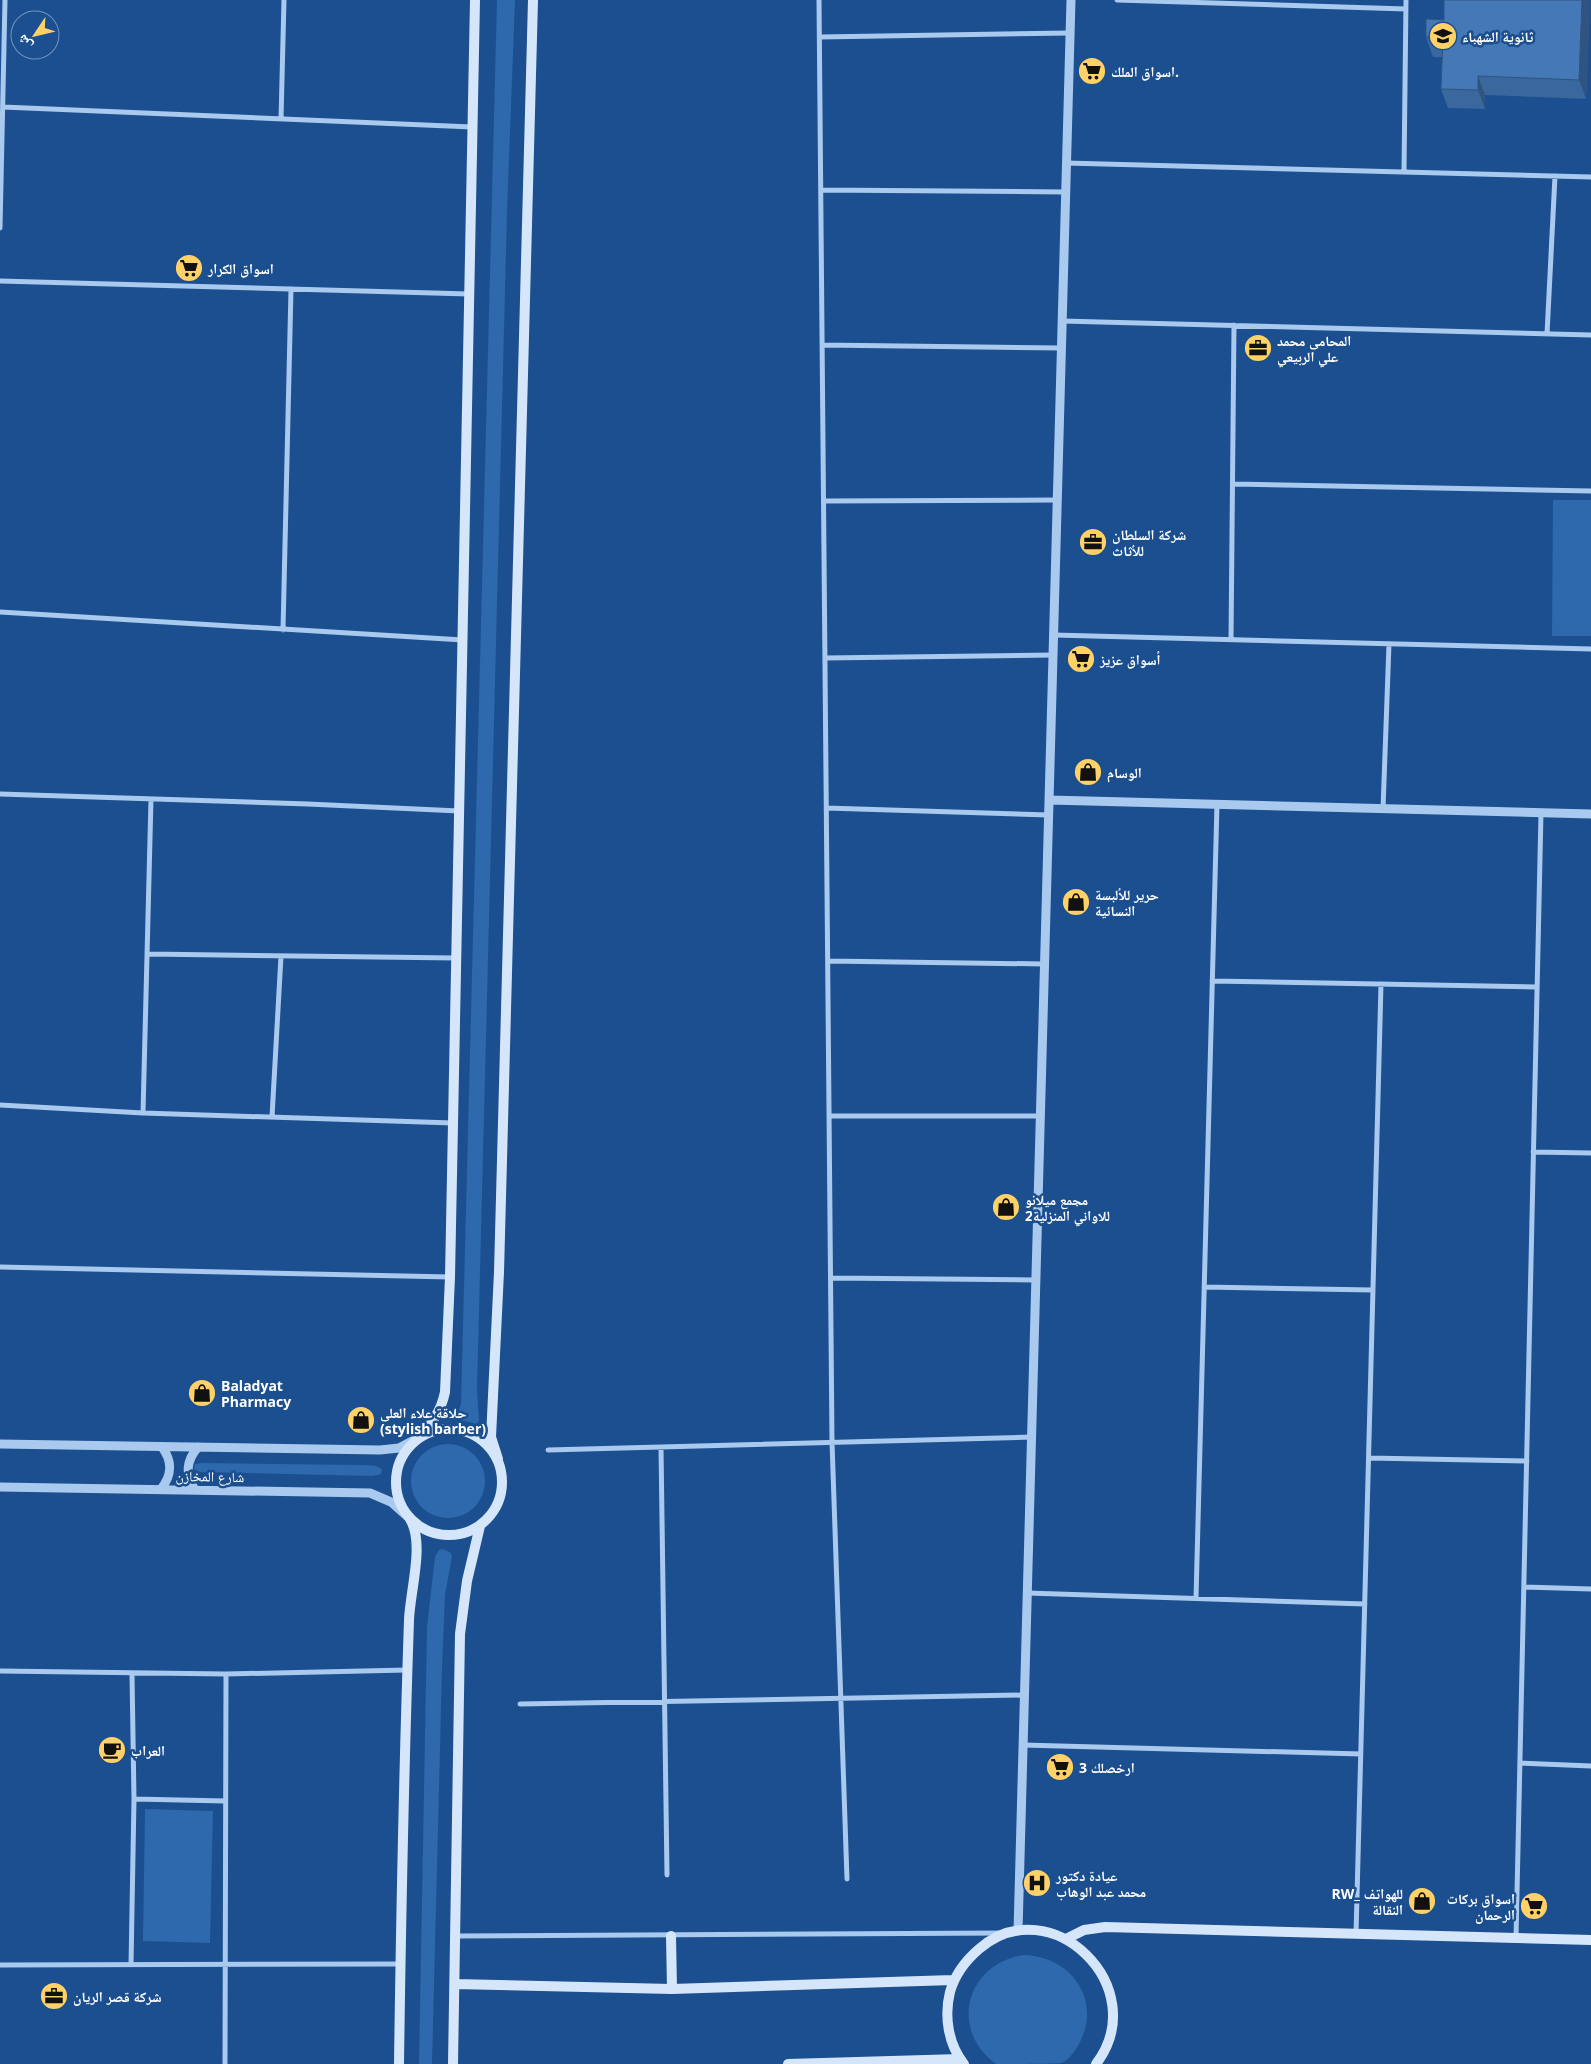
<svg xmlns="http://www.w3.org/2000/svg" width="1591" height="2064" font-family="'Open Sans','Noto Naskh Arabic',sans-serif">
<rect width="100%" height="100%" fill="#1b4f8f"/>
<path fill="#2e69ad" d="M497,0H515L507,211L477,1390L479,1421L477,1424L456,1419L461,1404Z
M1553,500H1591V636H1552Z
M411 1481a37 37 0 1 1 74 0a37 37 0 1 1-74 0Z
M202,1463L365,1465L376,1466L382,1469L381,1474L373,1476L200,1472L194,1469L195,1464Z
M443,1549L451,1553L452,1557L445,1595L442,1669L432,2064H419L427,1627L435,1557L439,1550Z
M145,1809L213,1811L210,1943L143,1941Z
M1024,1955C1069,1956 1101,1997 1081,2040C1077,2048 1070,2060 1061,2063C1054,2064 1007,2064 996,2064C948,2029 967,1963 1024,1955Z"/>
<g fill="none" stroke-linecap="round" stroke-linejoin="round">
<path stroke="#a9c9ee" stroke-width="5" d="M819,0L832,1442L847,1879
M1117,0L1406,9
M820,37L1070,33
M3,107L472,127
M281,119L284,0
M1066,163L1591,177
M1404,172L1406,0
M821,190L1065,192
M0,228L5,0
M0,281L469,294
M1062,321L1591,335
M1547,334L1555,176
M823,345L1061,348
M1233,484L1591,491
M824,501L1057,500
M0,612L463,640
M283,630L291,289
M1054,635L1591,649
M1231,640L1234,325
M825,658L1053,655
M0,794L308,804L459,811
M826,808L1049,815
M1383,809L1389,644
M148,954L456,958
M828,961L1044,964
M1212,981L1537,987
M0,1105L143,1113L453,1123
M143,1113L151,799
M829,1116H1040
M272,1117L281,956
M1533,1152L1591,1153
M0,1267L450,1277
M831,1278L1036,1280
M1204,1287L1373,1290
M661,1447L667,1875
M548,1450L1032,1437
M1369,1458L1527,1461
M1524,1587L1591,1589
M1027,1593L1365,1604
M1196,1598L1217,804
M0,1671L226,1674L407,1670
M520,1704L1024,1695
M1023,1745L1361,1754
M1520,1763L1591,1766
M134,1799L225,1801
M1356,1934L1381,984
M455,1936L1003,1933
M1516,1938L1541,813
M0,1965L400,1964
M131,1965L134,1799L132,1674
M225,2064L226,1674"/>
<path stroke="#a9c9ee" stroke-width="9" d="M1049,800L1591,814
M0,1444L380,1450L399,1448L416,1439
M0,1487L370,1493L391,1502L410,1519
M161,1489C172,1475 173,1462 162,1447
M195,1490C185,1474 186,1461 198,1447
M1018,1931L1071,0"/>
<path stroke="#d6e6fa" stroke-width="10" d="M396 1482a53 53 0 1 1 106 0a53 53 0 1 1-106 0Z
M416,1439C431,1425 441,1412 445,1392L450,1277L475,0
M498,1459L491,1437L499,1272L533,0
M671,1936L672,1989
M1066,1939L1084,1930L1105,1927L1591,1940
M455,1984L672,1989L953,1980
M399,2064C401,1916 404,1768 409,1620C410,1591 425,1543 410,1519
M453,2064L460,1634L467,1581L480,1526
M788,2064L960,2059
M964,2064C948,2044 944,2016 950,1992C955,1974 965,1961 979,1949C1051,1887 1154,1988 1096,2064"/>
</g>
<path fill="#3a679d" d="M1590,0L1586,99L1485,95V109L1448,108L1441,89L1442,57H1433L1426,37L1444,20Z"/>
<path fill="#305480" d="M1582,0H1590L1586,99L1579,80Z
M1478,76L1485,95V109L1478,90Z"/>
<path fill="#4478b7" stroke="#305480" d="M1444,0H1582L1579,80L1478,76V90L1441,89L1443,38L1426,37V19L1444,20Z"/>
<defs>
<symbol id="school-disc" viewBox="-11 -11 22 22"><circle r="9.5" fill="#ffd166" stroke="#1b4f8f"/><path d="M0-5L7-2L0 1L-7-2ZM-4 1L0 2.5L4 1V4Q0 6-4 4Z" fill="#111"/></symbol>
<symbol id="supermarket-disc" viewBox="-11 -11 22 22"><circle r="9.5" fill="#ffd166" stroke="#1b4f8f"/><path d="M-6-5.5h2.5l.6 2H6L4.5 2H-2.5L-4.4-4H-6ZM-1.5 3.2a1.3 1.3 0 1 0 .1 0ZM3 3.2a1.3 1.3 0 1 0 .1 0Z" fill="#111"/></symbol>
<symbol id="office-disc" viewBox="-11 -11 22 22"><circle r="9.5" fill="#ffd166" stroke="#1b4f8f"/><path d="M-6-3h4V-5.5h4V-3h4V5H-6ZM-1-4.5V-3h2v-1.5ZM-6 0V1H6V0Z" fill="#111"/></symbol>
<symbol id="shop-disc" viewBox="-11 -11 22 22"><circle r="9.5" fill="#ffd166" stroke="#1b4f8f"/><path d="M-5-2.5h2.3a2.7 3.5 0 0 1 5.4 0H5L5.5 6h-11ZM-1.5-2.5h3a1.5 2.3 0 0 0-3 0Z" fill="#111"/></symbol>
<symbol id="cafe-disc" viewBox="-11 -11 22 22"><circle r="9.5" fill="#ffd166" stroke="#1b4f8f"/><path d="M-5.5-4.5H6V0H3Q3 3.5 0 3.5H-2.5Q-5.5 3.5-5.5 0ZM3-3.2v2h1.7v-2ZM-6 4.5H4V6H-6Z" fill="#111"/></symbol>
<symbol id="hospital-disc" viewBox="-11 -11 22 22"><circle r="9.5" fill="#ffd166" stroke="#1b4f8f"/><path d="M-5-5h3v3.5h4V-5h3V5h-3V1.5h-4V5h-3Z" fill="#111"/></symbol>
</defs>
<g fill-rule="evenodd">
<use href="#school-disc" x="1427" y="20" width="32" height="32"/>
<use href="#supermarket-disc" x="1076" y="55" width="32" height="32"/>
<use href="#supermarket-disc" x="173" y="252" width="32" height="32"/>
<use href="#office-disc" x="1242" y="332" width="32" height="32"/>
<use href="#office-disc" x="1077" y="526" width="32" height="32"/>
<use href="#supermarket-disc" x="1065" y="643" width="32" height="32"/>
<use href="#shop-disc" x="1072" y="756" width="32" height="32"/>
<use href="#shop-disc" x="1060" y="886" width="32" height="32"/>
<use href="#shop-disc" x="990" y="1191" width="32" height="32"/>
<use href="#shop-disc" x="186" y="1377" width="32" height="32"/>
<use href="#shop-disc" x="345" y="1404" width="32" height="32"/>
<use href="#cafe-disc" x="96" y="1734" width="32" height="32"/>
<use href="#supermarket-disc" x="1044" y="1751" width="32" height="32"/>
<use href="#hospital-disc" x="1021" y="1867" width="32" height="32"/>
<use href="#shop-disc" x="1406" y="1885" width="32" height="32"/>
<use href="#supermarket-disc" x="1518" y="1890" width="32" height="32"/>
<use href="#office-disc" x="38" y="1980" width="32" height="32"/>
</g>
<g text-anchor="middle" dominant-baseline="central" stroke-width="5" stroke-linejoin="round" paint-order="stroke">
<g font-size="14" font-weight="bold" fill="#fff" stroke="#1b4f8f" text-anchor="start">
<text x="1462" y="36">ثانوية الشهباء</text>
<text x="1111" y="71">اسواق الملك.</text>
<text x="208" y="268">اسواق الكرار</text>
<text x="1277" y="340">المحامي محمد<tspan x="1277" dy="16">علي الربيعي</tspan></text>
<text x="1112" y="534">شركة السلطان<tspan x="1112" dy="16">للأثاث</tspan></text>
<text x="1100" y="659">أسواق عزيز</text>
<text x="1107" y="772">الوسام</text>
<text x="1095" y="894">حرير للألبسة<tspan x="1095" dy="16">النسائية</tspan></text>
<text x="1025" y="1199">مجمع ميلانو<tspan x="1025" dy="16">للاواني المنزلية2</tspan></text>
<text x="221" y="1385">Baladyat<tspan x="221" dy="16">Pharmacy</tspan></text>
<text x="380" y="1412">حلاقة علاء العلي<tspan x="380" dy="16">(stylish barber)</tspan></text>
<text x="131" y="1750">العراب</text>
<text x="1079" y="1767">ارخصلك 3</text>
<text x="1056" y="1875">عيادة دكتور<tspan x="1056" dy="16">محمد عبد الوهاب</tspan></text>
<text x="1403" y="1893" text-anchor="end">RW_ للهواتف<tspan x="1403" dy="16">النقالة</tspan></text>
<text x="1515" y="1898" text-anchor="end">اسواق بركات<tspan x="1515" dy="16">الرحمان</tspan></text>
<text x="73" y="1996">شركة قصر الريان</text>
</g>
<g font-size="14" fill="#fff" stroke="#1b4f8f">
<text transform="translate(210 1476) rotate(1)">شارع المخازن</text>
</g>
</g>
<g transform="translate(35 35) rotate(235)"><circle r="24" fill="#1b4f8f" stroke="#7695bc"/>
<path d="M0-4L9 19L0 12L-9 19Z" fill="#ffd166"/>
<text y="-8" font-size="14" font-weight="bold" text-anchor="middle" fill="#ffffff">ش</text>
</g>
</svg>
